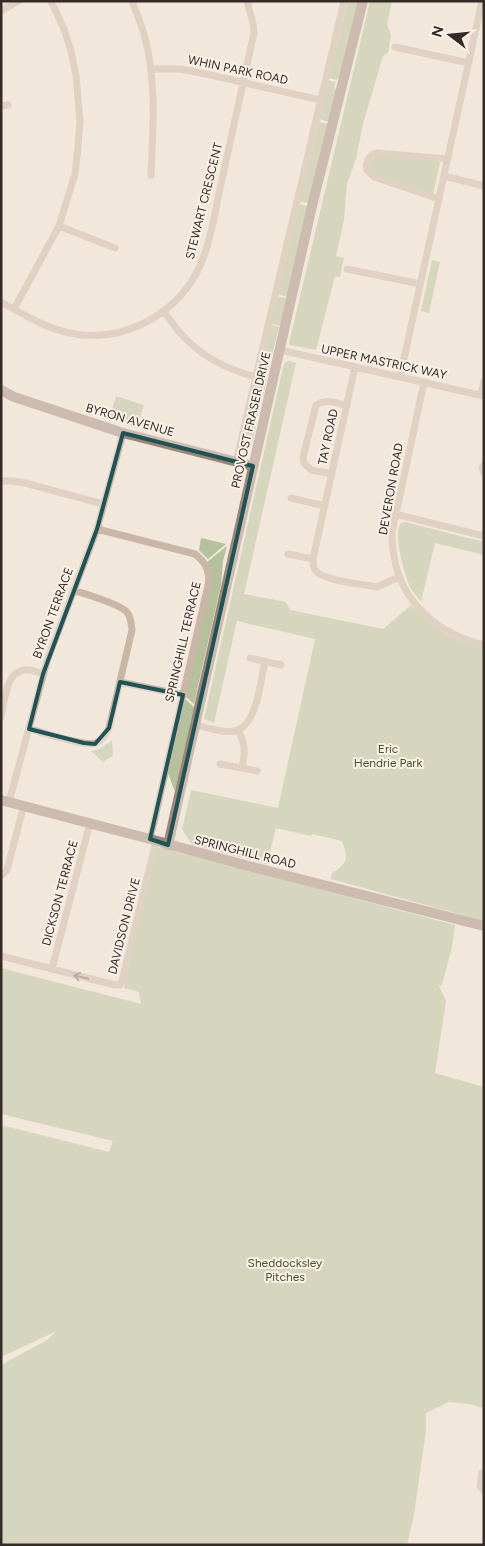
<svg xmlns="http://www.w3.org/2000/svg" width="485" height="1546" font-family="Figtree,sans-serif">
<rect width="100%" height="100%" fill="#f2e7db"/>
<path fill="#b4c19b" d="M348,1H359L341,76L336,80L329,78Z
M370,1H392L387,24L391,36L388,53L383,56L363,124L356,159L347,184L344,220L336,256L344,258L340,277L335,276L316,350L290,345L289,343Z
M328,80L336,82L334,87L337,91L330,122L319,119Z
M319,122L329,124L308,203L300,201Z
M376,156L438,161L440,163L433,194L375,175L369,169L370,161Z
M299,204L307,206L288,297L277,294Z
M432,260L440,262L429,313L421,311Z
M277,296L288,299L282,326L271,324Z
M271,325L279,327L271,359L263,357Z
M289,361L296,363L244,594L286,602L290,610L383,629L411,605C434,629 451,640 484,648V921L331,879L332,873C348,862 349,859 342,841L312,834L311,836L276,828L267,864L192,845L182,829L191,790L278,808L315,639L237,621L214,723L204,719L284,363Z
M270,363L263,397L261,399L255,392L260,368Z
M254,394L260,401L253,441L250,443L243,441Z
M116,396L144,405L137,428L109,419Z
M405,522L484,542V555L435,543L421,602C418,598 414,593 411,589C405,576 392,534 401,523Z
M201,538L226,544L208,559L199,550Z
M227,546L223,561L221,585L194,704L185,696L211,571L207,562Z
M185,699L194,707L175,792L168,773Z
M112,740L113,756L103,762L91,751C100,750 105,746 112,740Z
M161,847L455,925L452,947L442,985L439,986L446,1001L435,1073L484,1087V1408L469,1404L449,1402L426,1413V1430L414,1515L407,1545H1V1365L47,1340L57,1331L1,1357V1125L109,1152L113,1141L1,1114V968L141,1004L139,992L124,988L155,851L158,848Z"/>
<g fill="none" stroke-linecap="round" stroke-linejoin="round">
<path stroke="#cab6a7" stroke-width="7" d="M132,1C136,12 141,23 144,34C157,80 153,128 151,175
M1,11L19,1
M395,47L469,63
M151,69H181L206,74L320,100
M1,106L8,105
M444,176L484,186
M439,199L374,177L367,170C365,162 369,155 377,153L448,159
M59,226L115,248
M347,269L420,284
M1,302C23,314 45,328 70,333C120,344 173,317 197,272C210,248 215,211 221,184C232,134 243,83 254,33L253,23L247,1
M14,309L59,226L75,174L78,147L80,121L76,75L71,51L64,29L51,1
M163,311C170,319 176,329 183,336C203,358 228,369 255,377
M280,350L484,396
M355,367L313,559C313,563 313,567 315,570C321,580 359,584 371,586L377,587L399,577
M400,377L482,1
M424,382L392,533C392,540 392,548 394,556C401,603 439,634 484,645
M481,395L484,381
M236,462L344,1
M484,465L482,468L484,473
M332,474L311,470L304,463L303,457L316,405C325,398 337,403 347,406
M1,481H12L25,483L103,504
M291,498L325,506
M395,514L484,536
M97,529L195,554C205,562 208,568 209,581L150,839
M288,554L313,559
M250,658L281,665
M120,682L183,695
M1,717C5,703 5,672 24,670C30,669 37,672 43,674
M195,725C207,727 226,735 238,730C257,723 261,679 265,661
M29,729C42,732 85,747 96,743C103,740 106,734 109,728L132,630C131,623 131,616 126,611C117,603 86,594 73,590
M238,730C246,745 245,752 242,768
M220,764L257,771
M9,802L47,661L97,529L123,433
M1,876L7,870L24,805
M1,956L115,985H120L122,981L156,841
M52,969L90,823
M484,1472L482,1473L480,1486L484,1491"/>
<path stroke="#9d8578" stroke-width="10" d="M1,390L14,397L123,433L253,466
M1,800L150,839L241,864L484,926
M168,845L312,206L363,1"/>
</g>
<defs><path id="oneway-shaft" d="M-6 0H5M1.5-3L5.5 0L1.5 3" fill="none" stroke-width="1.6" stroke-linecap="round" stroke-linejoin="round" transform="scale(1.25)"/></defs>
<use stroke="#796a61" href="#oneway-shaft" transform="translate(81 977) rotate(-166)"/>
<path d="M0 0H485V1546H0ZM123,433L253,466L168,845L150,839L183,695L120,682L109,728L95,744L84,743L29,729L43,674L97,529Z" fill="#f2e7db" fill-opacity=".55" fill-rule="evenodd"/>
<path fill="none" stroke="#1d5457" stroke-width="4" stroke-linejoin="round" d="M123,433L253,466L168,845L150,839L183,695L120,682L109,728L95,744L84,743L29,729L43,674L97,529Z"/>
<g text-anchor="middle" dominant-baseline="central" stroke-width="4" stroke-linejoin="round" paint-order="stroke">
<g font-size="12" fill="#362c27" stroke="#f9f1e7">
<text transform="translate(238 70) rotate(12)">WHIN PARK ROAD</text>
<text transform="translate(204 201) rotate(-76)">STEWART CRESCENT</text>
<text transform="translate(384 362) rotate(12)">UPPER MASTRICK WAY</text>
<text transform="translate(130 420) rotate(16)">BYRON AVENUE</text>
<text transform="translate(251 420) rotate(-77)">PROVOST FRASER DRIVE</text>
<text transform="translate(328 437) rotate(-78)">TAY ROAD</text>
<text transform="translate(391 489) rotate(-80)">DEVERON ROAD</text>
<text transform="translate(53 613) rotate(-70)">BYRON TERRACE</text>
<text transform="translate(183 642) rotate(-77)">SPRINGHILL TERRACE</text>
<text transform="translate(245 852) rotate(14)">SPRINGHILL ROAD</text>
<text transform="translate(60 893) rotate(-75)">DICKSON TERRACE</text>
<text transform="translate(124 926) rotate(-76)">DAVIDSON DRIVE</text>
</g>
<g font-size="12" fill="#46542b" stroke="#f9f1e7">
<text x="388" y="749">Eric<tspan x="388" dy="14">Hendrie Park</tspan></text>
<text x="285" y="1263">Sheddocksley<tspan x="285" dy="14">Pitches</tspan></text>
</g>
</g>
<rect width="485" height="1546" fill="none" stroke="#362c27" stroke-width="5"/>
<g transform="translate(450 35) rotate(286)" stroke="#f9f1e7" stroke-width="4" paint-order="stroke">
<path d="M0-4L9 19L0 12L-9 19Z" fill="#362c27"/>
<text y="-8" font-size="14" font-weight="bold" text-anchor="middle" fill="#362c27">N</text>
</g>
</svg>
